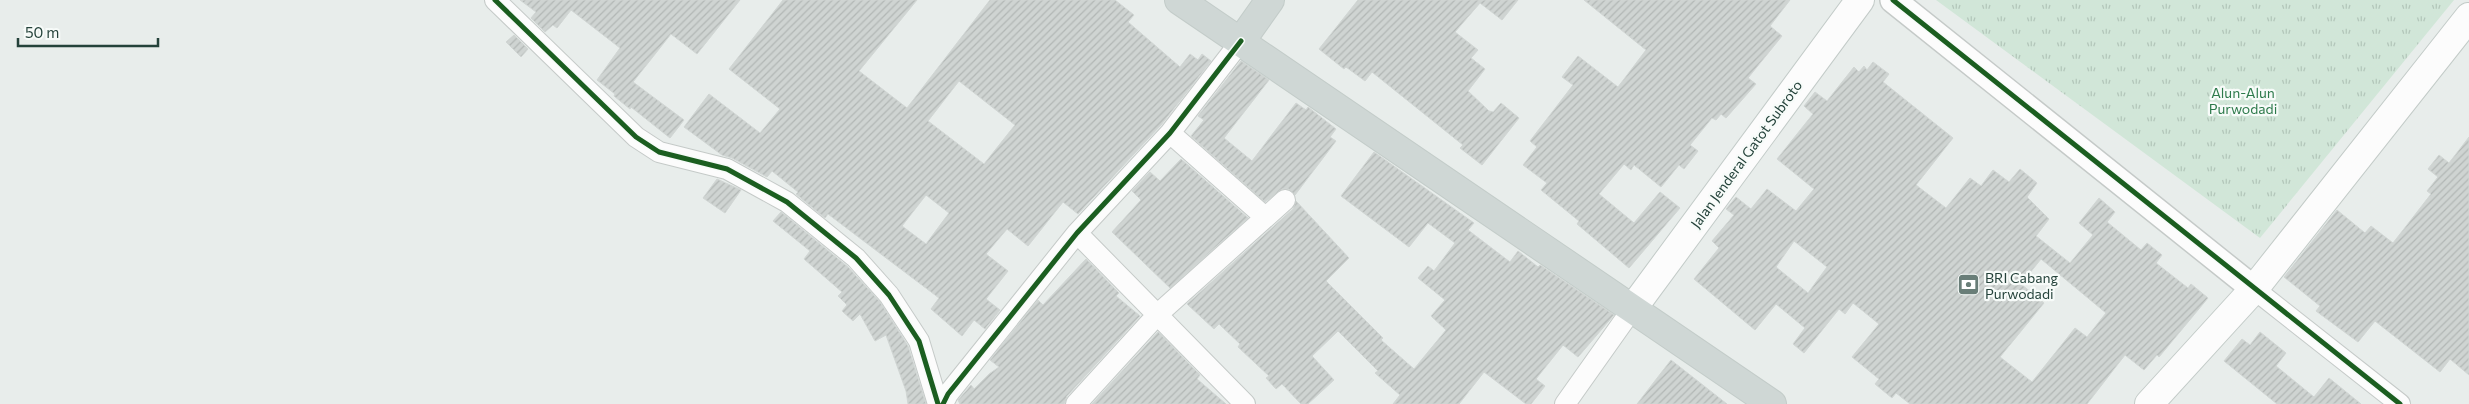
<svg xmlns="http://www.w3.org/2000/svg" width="2469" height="404" font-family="Commissioner,sans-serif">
<defs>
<pattern id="park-tufts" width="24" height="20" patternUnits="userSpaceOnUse" patternTransform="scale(1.25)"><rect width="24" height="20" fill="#d1e6d8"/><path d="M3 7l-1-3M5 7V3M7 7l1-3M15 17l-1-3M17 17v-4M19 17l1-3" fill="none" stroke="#b3c6ba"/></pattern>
<pattern id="building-hatch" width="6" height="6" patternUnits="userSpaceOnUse" patternTransform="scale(1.25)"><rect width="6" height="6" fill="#cfd4d2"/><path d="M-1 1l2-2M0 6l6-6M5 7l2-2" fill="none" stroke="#b2b7b5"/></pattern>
</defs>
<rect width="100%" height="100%" fill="#e8edeb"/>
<path fill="url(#park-tufts)" d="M1936,0H2454L2260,238Z"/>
<path fill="url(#building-hatch)" stroke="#d1d6d4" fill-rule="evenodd" d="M520,0H740L697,54L671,34L633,82L684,120L670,138L631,107L630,109L614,96L615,94L597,80L620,48L571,10L557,28L553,25L545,32L531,18L536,12Z
M783,0H917L859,71L907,108L990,0H1115L1134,15L1128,22L1180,67L1190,54L1198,60L1202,54L1211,61L1161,125L1078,214L1063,202L1028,246L1007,229L986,254L1008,271L986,299L1000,310L985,329L974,320L962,336L931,309L939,298L828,214L825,218L796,194L798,192L772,171L767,177L732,158L722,155L684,127L709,94L760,133L780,109L729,69ZM959,81L1015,125L984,164L928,121ZM926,195L949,213L926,244L902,226Z
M1358,0H1518L1502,20L1480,3L1455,32L1478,50L1471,58L1485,69L1468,91L1489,111L1493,112L1501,103L1519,118L1482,165L1460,148L1463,145L1372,72L1365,81L1346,67L1344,69L1319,49Z
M1584,0H1790L1770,26L1782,36L1748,78L1756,84L1726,118L1721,114L1716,120L1712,118L1690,145L1698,151L1684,169L1679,165L1661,187L1634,165L1631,170L1624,164L1599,194L1634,223L1660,192L1680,208L1629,268L1577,224L1579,221L1541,190L1547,183L1523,165L1537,147L1530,141L1573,85L1562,77L1578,56L1618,87L1646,50Z
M514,35L528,49L521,57L506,42Z
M1241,61L1269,80L1224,138L1252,161L1296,103L1306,110L1308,107L1336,129L1330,137L1336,141L1295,195L1289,189H1282L1265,202L1191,136L1204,120L1198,116Z
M1873,62L1889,74L1883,82L1953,138L1916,185L1946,208L1970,178L1981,186L1993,170L2009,182L2020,169L2037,183L2027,197L2049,219L2036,236L2070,263L2093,235L2079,223L2099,198L2115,212L2107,222L2141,250L2147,243L2162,255L2156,263L2188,288L2191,284L2208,298L2159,357L2157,355L2144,370L2125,355L2087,404H1910L1896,393L1892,398L1875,384L1879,379L1852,357L1879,324L1853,303L1845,314L1839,309L1804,353L1793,344L1805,328L1776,304L1755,330L1694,279L1719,248L1712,241L1734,215L1726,209L1736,197L1751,209L1767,189L1796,211L1814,189L1777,159L1813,114L1804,106L1815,92L1827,101L1854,67L1859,72L1864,66L1867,70ZM1794,241L1827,267L1808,293L1776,267ZM2041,259L2106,313L2087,337L2075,328L2032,382L2000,357L2044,303L2021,284Z
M2469,137V375L2450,359L2440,372L2375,321L2358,342L2316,311L2320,306L2284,277L2337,210L2365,233L2371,226L2393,243L2431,194L2427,191L2438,177L2428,169L2439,155L2449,163Z
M1374,152L1474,223L1468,230L1510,262L1518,251L1538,267L1540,265L1614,315L1578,357L1563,345L1536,379L1545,386L1531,404H1526L1484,372L1459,404H1393L1400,395L1375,373L1378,371L1338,331L1312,356L1334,380L1308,404H1301L1282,384L1276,389L1266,378L1269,376L1238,347L1240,344L1219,324L1214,329L1187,304L1293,209L1296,201L1349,258L1326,281L1383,338L1381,340L1414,369L1446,330L1431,316L1445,300L1418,278L1428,266L1434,271L1455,243L1428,223L1409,247L1341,196Z
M1181,159L1248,218L1170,288L1112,232L1141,200L1132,191L1150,172L1160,181Z
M717,179L741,190L725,213L703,198Z
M781,212L848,267L880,302L908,346L926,404H908L906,391L886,335L875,341L860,314L853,321L842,311L847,305L838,296L842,292L804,259L810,251L773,221Z
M1086,259L1119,293L1116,296L1140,316L1067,396L1064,404H960L958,400L971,385L974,389L989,374L999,367L990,360L1038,300L1043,305Z
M1158,332L1200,375L1197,379L1226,404H1092Z
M2260,332L2286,353L2276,366L2314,397L2329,378L2361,404H2277L2224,361L2242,339L2250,345Z
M1671,360L1727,404H1637Z"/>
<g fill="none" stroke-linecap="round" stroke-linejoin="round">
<defs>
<path id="minor" d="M495,0L636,137L659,152L727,169L787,202L856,258L889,295L919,341L938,404
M1170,133L1265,217
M1077,233L1245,404
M2254,289L2400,404
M943,404L948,394L1077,233L1170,133L1241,41
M1076,404L1158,314L1285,200
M1565,404L1633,308"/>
<path id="tertiary" d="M1893,0L2254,289"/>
<path id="secondary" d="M1633,308L1860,0
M2149,404L2254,289L2469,17"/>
<path id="primary" d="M1179,0L1772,404
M1241,41L1270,0"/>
</defs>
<use href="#minor" stroke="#c5cac8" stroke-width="22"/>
<use href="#tertiary" stroke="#c5cac8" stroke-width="28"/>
<use href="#secondary" stroke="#c3cbc8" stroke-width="30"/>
<use href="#primary" stroke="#c3ccc9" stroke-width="30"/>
<use href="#minor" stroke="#fcfcfc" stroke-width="20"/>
<use href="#tertiary" stroke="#fcfcfc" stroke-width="25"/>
<use href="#secondary" stroke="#fcfcfc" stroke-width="28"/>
<use href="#primary" stroke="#cfd7d5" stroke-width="28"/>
<defs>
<path id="cycleway" d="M495,0L636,137L659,152L727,169L787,202L856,258L889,295L919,341L938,404
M1893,0L2400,404
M943,404L948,394L1077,233L1170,133L1241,41"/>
</defs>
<use href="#cycleway" stroke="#f7fbf9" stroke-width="8"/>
<use href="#cycleway" stroke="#1b5e20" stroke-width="5"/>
</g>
<defs>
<symbol id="bank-square" viewBox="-11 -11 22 22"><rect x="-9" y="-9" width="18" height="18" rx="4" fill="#697e78" stroke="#f7fbf9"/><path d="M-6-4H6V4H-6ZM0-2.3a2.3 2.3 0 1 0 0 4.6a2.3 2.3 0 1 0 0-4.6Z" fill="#fff"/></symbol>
</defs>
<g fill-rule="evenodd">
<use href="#bank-square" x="1956" y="272" width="25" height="25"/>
</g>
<g text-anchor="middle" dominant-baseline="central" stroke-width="4.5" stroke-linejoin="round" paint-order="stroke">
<g font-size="14" fill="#2d7a4b" stroke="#f7fbf9">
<text x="2243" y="92">Alun-Alun<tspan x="2243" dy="16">Purwodadi</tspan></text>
</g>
<g font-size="14" fill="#24423a" stroke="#f7fbf9">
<text transform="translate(1746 154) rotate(-54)">Jalan Jenderal Gatot Subroto</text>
</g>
<g font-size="14" fill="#24423a" stroke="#f7fbf9" text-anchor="start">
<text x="1985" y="277">BRI Cabang<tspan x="1985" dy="16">Purwodadi</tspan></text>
</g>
</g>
<path d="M18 38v8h140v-8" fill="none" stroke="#24423a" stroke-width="2.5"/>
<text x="25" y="38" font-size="15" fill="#24423a" stroke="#f7fbf9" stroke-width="4" paint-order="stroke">50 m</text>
</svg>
